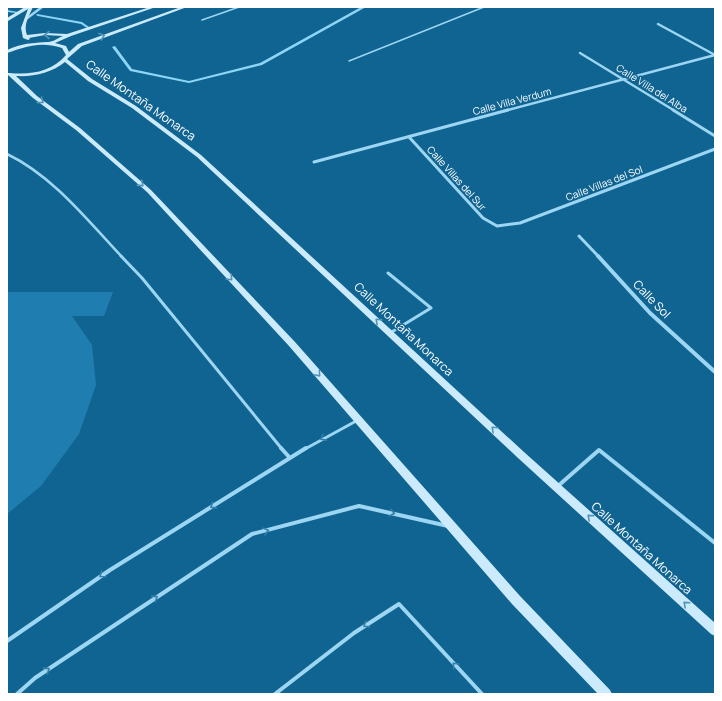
<svg xmlns="http://www.w3.org/2000/svg" width="722" height="701" font-family="Manrope,sans-serif">
<rect width="100%" height="100%" fill="#106492"/>
<path fill="#1f7eaf" d="M7,292H113L104,316H72L92,345L96,385L79,434L41,486L7,514Z"/>
<g fill="none" stroke-linecap="round" stroke-linejoin="round">
<path fill="#8dd5f7" fill-rule="evenodd" d="M361,7H366L262,65L189,83L130,71L112,47L115,46L132,69L189,81L260,63Z
M7,10L18,12L16,13L7,12Z
M37,14L82,22L89,27L87,28L81,24L38,16L36,15Z"/>
<path stroke="#9cd6f3" stroke-width="1.5" d="M202,20L239,7
M349,61L484,7"/>
<path stroke="#9cd6f3" stroke-width="2.5" d="M7,154C53,176 88,221 122,257"/>
<path stroke="#9cd6f3" stroke-width="3" d="M121,256L142,278L282,449
M388,273L431,308L390,333
M305,449L358,420"/>
<path stroke="#9cd6f3" stroke-width="4" d="M281,448L290,458
M558,486L599,450L715,543
M7,641L110,570L306,448
M17,694L35,678L252,534L359,506L448,526
M275,694L354,633L399,604L482,694"/>
<path stroke="#9cd6f3" stroke-width="2.5" d="M26,19L42,7
M658,24L715,55
M580,53L675,111
M504,111L715,55"/>
<path stroke="#9cd6f3" stroke-width="3" d="M673,110L715,136
M409,137L483,218L497,226L520,223L715,149
M314,162L508,110
M579,236L599,257"/>
<path stroke="#9cd6f3" stroke-width="4" d="M598,256L650,313L715,372"/>
<path fill="#cbebfd" fill-rule="evenodd" d="M25,7H33C29,16 23,25 27,35L45,33L67,34L150,7H156L71,36L55,43L66,46L69,52L78,44L181,7H187L82,46L67,59L92,79L136,106L201,155L524,452L715,623V636L711,634L518,458L197,157L132,108L88,81L65,62C51,73 34,77 16,76L37,96L80,128L151,190L295,342L520,596L610,690L612,694H598L512,604L289,346L147,192L76,130L33,98L8,75V73H10C30,75 52,72 66,55L62,48C41,41 27,46 7,53V50C22,43 32,43 48,42C53,42 58,38 63,36L45,35L29,38L30,39L28,40L23,38L21,28L28,9L8,21H7V18Z"/>
</g>
<defs><path id="oneway-chevron" d="M-2-3.5L2.5 0L-2 3.5" fill="none" stroke-width="1.6" stroke-linecap="round" stroke-linejoin="round"/></defs>
<g stroke="#5193b7">
<use href="#oneway-chevron" transform="translate(47 35) rotate(180)"/>
<use href="#oneway-chevron" transform="translate(102 36) rotate(-20)"/>
<use href="#oneway-chevron" transform="translate(41 101) rotate(37)"/>
<use href="#oneway-chevron" transform="translate(141 184) rotate(41)"/>
<use href="#oneway-chevron" transform="translate(230 278) rotate(47)"/>
<use href="#oneway-chevron" transform="translate(378 321) rotate(-137)"/>
<use href="#oneway-chevron" transform="translate(318 374) rotate(49)"/>
<use href="#oneway-chevron" transform="translate(494 429) rotate(-137)"/>
<use href="#oneway-chevron" transform="translate(590 517) rotate(-138)"/>
<use href="#oneway-chevron" transform="translate(686 604) rotate(-138)"/>
</g>
<g stroke="#3380aa">
<use href="#oneway-chevron" transform="translate(323 438) rotate(152)"/>
<use href="#oneway-chevron" transform="translate(213 506) rotate(148)"/>
<use href="#oneway-chevron" transform="translate(392 513) rotate(13)"/>
<use href="#oneway-chevron" transform="translate(266 531) rotate(-15)"/>
<use href="#oneway-chevron" transform="translate(102 575) rotate(145)"/>
<use href="#oneway-chevron" transform="translate(155 598) rotate(-33)"/>
<use href="#oneway-chevron" transform="translate(366 625) rotate(148)"/>
<use href="#oneway-chevron" transform="translate(455 665) rotate(-133)"/>
<use href="#oneway-chevron" transform="translate(47 670) rotate(-33)"/>
</g>
<g text-anchor="middle" dominant-baseline="central" stroke-width="3" stroke-linejoin="round" paint-order="stroke">
<g font-size="10" fill="#fff" stroke="#106492">
<text transform="translate(652 88) rotate(32)">Calle Villa del Alba</text>
<text transform="translate(512 101) rotate(-15)">Calle Villa Verdum</text>
<text transform="translate(457 178) rotate(48)">Calle Villas del Sur</text>
<text transform="translate(604 183) rotate(-21)">Calle Villas del Sol</text>
</g>
<g font-size="12" fill="#fff" stroke="#106492">
<text transform="translate(141 100) rotate(35)">Calle Montaña Monarca</text>
<text transform="translate(652 299) rotate(46)">Calle Sol</text>
<text transform="translate(404 329) rotate(43)">Calle Montaña Monarca</text>
<text transform="translate(642 548) rotate(42)">Calle Montaña Monarca</text>
</g>
</g>
<rect width="722" height="701" fill="none" stroke="#ffffff" stroke-width="16"/>
</svg>
